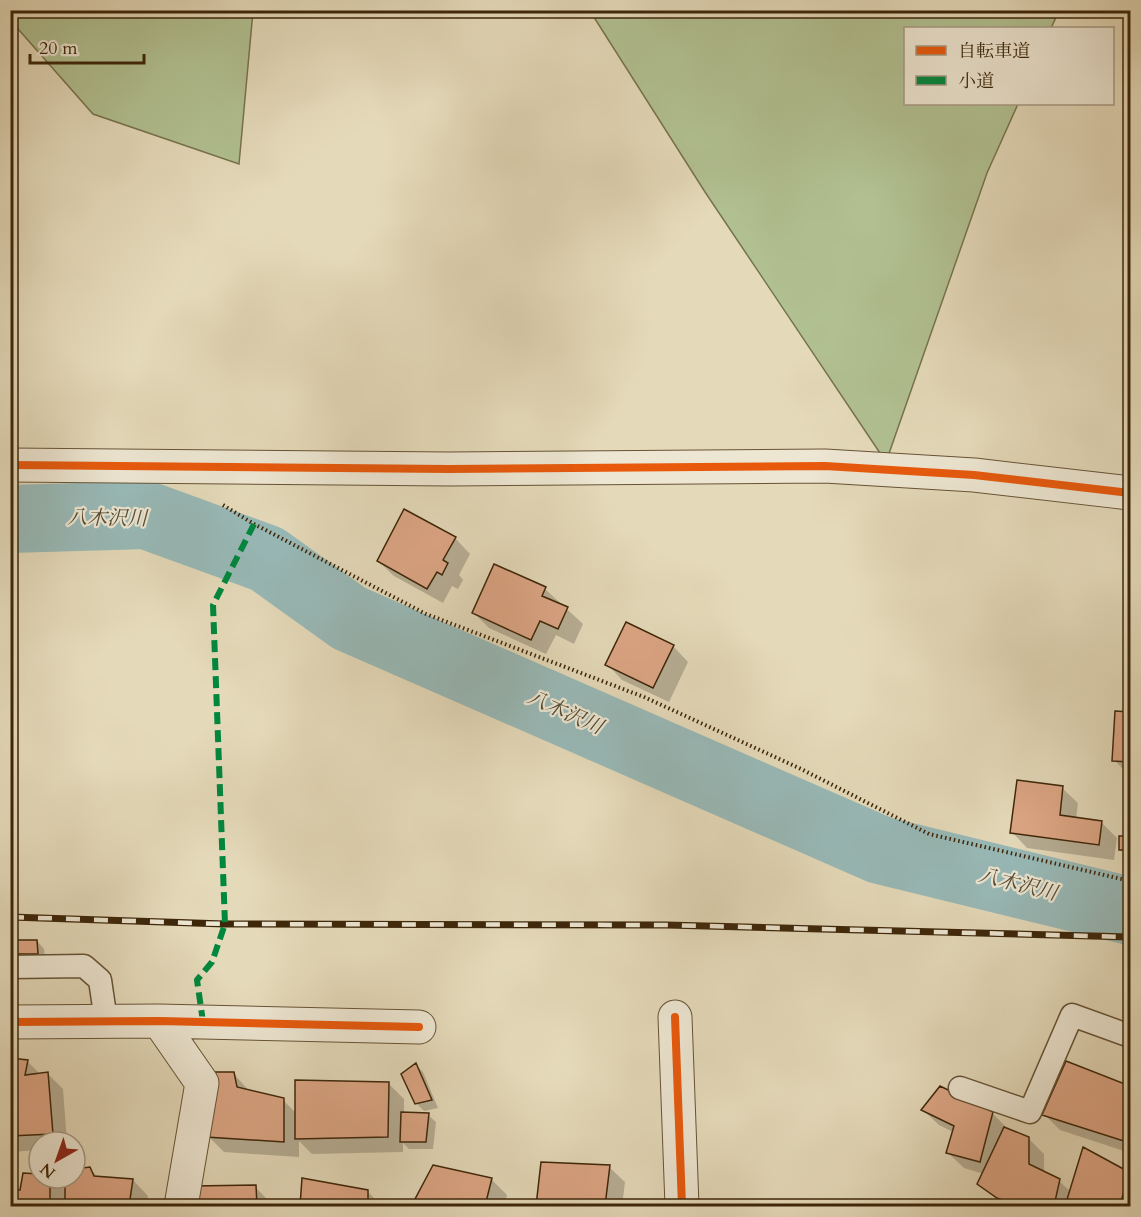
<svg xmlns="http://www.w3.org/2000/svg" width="1141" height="1217" font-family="Cardo,'Noto Serif JP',serif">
<rect width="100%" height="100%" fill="#e4d9b9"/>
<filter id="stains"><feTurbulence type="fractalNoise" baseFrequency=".00333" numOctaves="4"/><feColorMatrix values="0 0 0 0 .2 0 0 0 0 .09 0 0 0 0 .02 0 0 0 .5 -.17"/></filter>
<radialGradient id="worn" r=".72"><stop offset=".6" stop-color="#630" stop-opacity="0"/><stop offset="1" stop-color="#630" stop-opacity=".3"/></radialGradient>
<path fill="#b1c091" stroke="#77734d" stroke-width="1.5" d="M10,11H253L239,164L93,114L11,21Z
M590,11H1059L1051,28H906V104H1018L987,173L886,462L705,192Z"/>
<path fill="#0003" d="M455,538L470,554L459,575L463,580L458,589L452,586L443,603L394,576L378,561Z
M545,589L583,624L574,644L556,635L546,654L489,628L473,612Z
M673,646L688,662L669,702L622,680L607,664Z
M1116,712L1130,713V776L1114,760Z
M1062,788L1078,803L1076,819L1101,822L1117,838L1114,860L1027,848L1012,832Z
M1129,838L1130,840V857L1120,850Z
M37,941L44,949L45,961L10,957V942Z
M10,1060L27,1061L41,1075L48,1074L63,1089L67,1142H39V1150L10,1152Z
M1066,1063L1130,1088V1153L1060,1130L1044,1114Z
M416,1065L423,1072L438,1108L424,1111L416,1103Z
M234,1074L250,1092L283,1100L296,1113L389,1084L404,1099V1113L428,1115L436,1122L433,1149H409L403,1143V1152L312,1154L299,1141V1157L224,1152L208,1136Z
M923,1110L992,1113L1008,1129L1028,1138L1044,1154V1173L1059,1181L1071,1192L1128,1173L1130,1175V1206H1005L979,1184L984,1174L964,1168L948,1153L953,1132L939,1125Z
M543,1164L609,1167L625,1182L622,1206H538Z
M89,1168L98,1177L133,1180L148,1196L146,1206H10V1192L22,1191L39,1175V1178H52L67,1192V1178H75V1170Z
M491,1179L507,1195L504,1206H422L416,1201Z
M303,1180L368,1192L382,1206H301Z
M255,1187L271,1203V1206H197L195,1188Z"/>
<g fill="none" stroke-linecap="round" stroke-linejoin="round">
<path stroke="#98b9b7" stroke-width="68" d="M10,519L146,515L267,559L349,618L880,850L1130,911"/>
</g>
<path fill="#dca584" stroke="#3d2609" stroke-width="1.5" d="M404,509L456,537L443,560L448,563L442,575L437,572L427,589L377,561Z
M494,564L546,587L542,596L568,607L558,629L540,621L531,640L472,613Z
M626,622L674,645L653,688L605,665Z
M1115,711L1130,712V762L1112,761Z
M1017,780L1063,786L1060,815L1102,821L1099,845L1010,833Z
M1119,836H1129V850H1119Z
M10,940H37L38,954H10Z
M10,1058L28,1060L25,1075L48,1072L53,1134L10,1136Z
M1066,1061L1130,1086V1143L1042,1115Z
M416,1063L432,1100L415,1104L401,1074Z
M202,1072H234L237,1087L284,1098V1142L206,1137Z
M295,1080L389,1082L388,1137L295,1139Z
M940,1086L993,1112L980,1162L946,1153L954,1126L921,1110Z
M401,1112L429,1113L426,1142H400Z
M1004,1127L1029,1137V1164L1060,1179L1054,1206H1021L997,1198L977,1184Z
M1083,1147L1129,1172L1120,1206H1065Z
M541,1162L610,1165L605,1206H536Z
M433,1165L492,1178L485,1206H425L414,1201Z
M90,1167L94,1176L133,1179L129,1206H65V1178H75V1169Z
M23,1173L39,1174V1178H50V1206H10V1190H20Z
M302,1178L368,1190V1206H300Z
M256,1185L257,1206H196L193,1186Z"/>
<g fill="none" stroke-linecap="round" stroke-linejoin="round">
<defs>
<path id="service" d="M10,967L84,966L100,980L106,1021
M960,1088L1030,1112L1072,1015L1130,1036"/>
<path id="minor" d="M675,1017L682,1206
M159,1021L202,1083L181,1206
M10,1022L159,1021L419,1027"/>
<path id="tertiary" d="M10,465L449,469L825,466L974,475L1130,493"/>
</defs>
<use href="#service" stroke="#675335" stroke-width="25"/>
<use href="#minor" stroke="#675335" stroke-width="35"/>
<use href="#tertiary" stroke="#675335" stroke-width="35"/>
<path stroke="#3d2609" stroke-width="4" stroke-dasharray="1.5 3" stroke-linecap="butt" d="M223,505L254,524L426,614L644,697L801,769L929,834L1130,881"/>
<use href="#service" stroke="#ede6d2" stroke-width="22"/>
<use href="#minor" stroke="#ede6d2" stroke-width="33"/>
<use href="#tertiary" stroke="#ede6d2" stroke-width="33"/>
<defs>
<path id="rail" d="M10,917L225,924L667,925L1130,937"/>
</defs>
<use href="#rail" stroke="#3d2609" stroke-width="7"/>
<use href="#rail" stroke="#ede6d2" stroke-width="4.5" stroke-dasharray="14" stroke-linecap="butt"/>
<path stroke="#00873e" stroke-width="6" stroke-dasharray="12 6" stroke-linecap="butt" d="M203,1022L197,980L212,962L225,924L213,605L254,524"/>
<defs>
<path id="cycleway" d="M10,465L449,469L825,466L974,475L1130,493
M675,1017L682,1206
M10,1022L159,1021L419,1027"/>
</defs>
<use href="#cycleway" stroke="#ede6d2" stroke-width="11"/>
<use href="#cycleway" stroke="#e8590c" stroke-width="8"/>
</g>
<g text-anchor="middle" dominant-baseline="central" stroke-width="4.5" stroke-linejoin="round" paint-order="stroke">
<g font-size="20" font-style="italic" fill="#544b34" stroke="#ede6d2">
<text transform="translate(107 518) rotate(1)">八木沢川</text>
<text transform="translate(565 712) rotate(24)">八木沢川</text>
<text transform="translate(1018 884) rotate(14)">八木沢川</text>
</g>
</g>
<rect width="1141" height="1217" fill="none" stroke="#e4d9b9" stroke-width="36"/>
<rect x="12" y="12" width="1117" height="1193" fill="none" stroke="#3d2609" stroke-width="3"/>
<rect x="18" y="18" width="1105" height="1181" fill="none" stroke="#3d2609" stroke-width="1.5"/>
<rect x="904" y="27" width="210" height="78" fill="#ede6d2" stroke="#a79982" stroke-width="1.5"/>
<rect x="916" y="46" width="30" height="9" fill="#e8590c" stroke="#a79982" stroke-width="1.5"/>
<text x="958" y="57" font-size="18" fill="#3d2609">自転車道</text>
<rect x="916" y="76" width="30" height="9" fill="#00873e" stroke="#a79982" stroke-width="1.5"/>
<text x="958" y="87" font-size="18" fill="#3d2609">小道</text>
<g transform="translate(57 1160) rotate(220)"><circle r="28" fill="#ede6d2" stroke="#a79982" stroke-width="1.5"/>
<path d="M0-4.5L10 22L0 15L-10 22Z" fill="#8f2418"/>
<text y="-9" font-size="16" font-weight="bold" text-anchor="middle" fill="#3d2609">N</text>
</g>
<path d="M30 54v9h114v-9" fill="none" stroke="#3d2609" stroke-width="3"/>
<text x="39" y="54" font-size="18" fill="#3d2609" stroke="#ede6d2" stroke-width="4.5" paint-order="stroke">20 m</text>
<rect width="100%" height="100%" filter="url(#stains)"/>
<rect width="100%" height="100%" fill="url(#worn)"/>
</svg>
